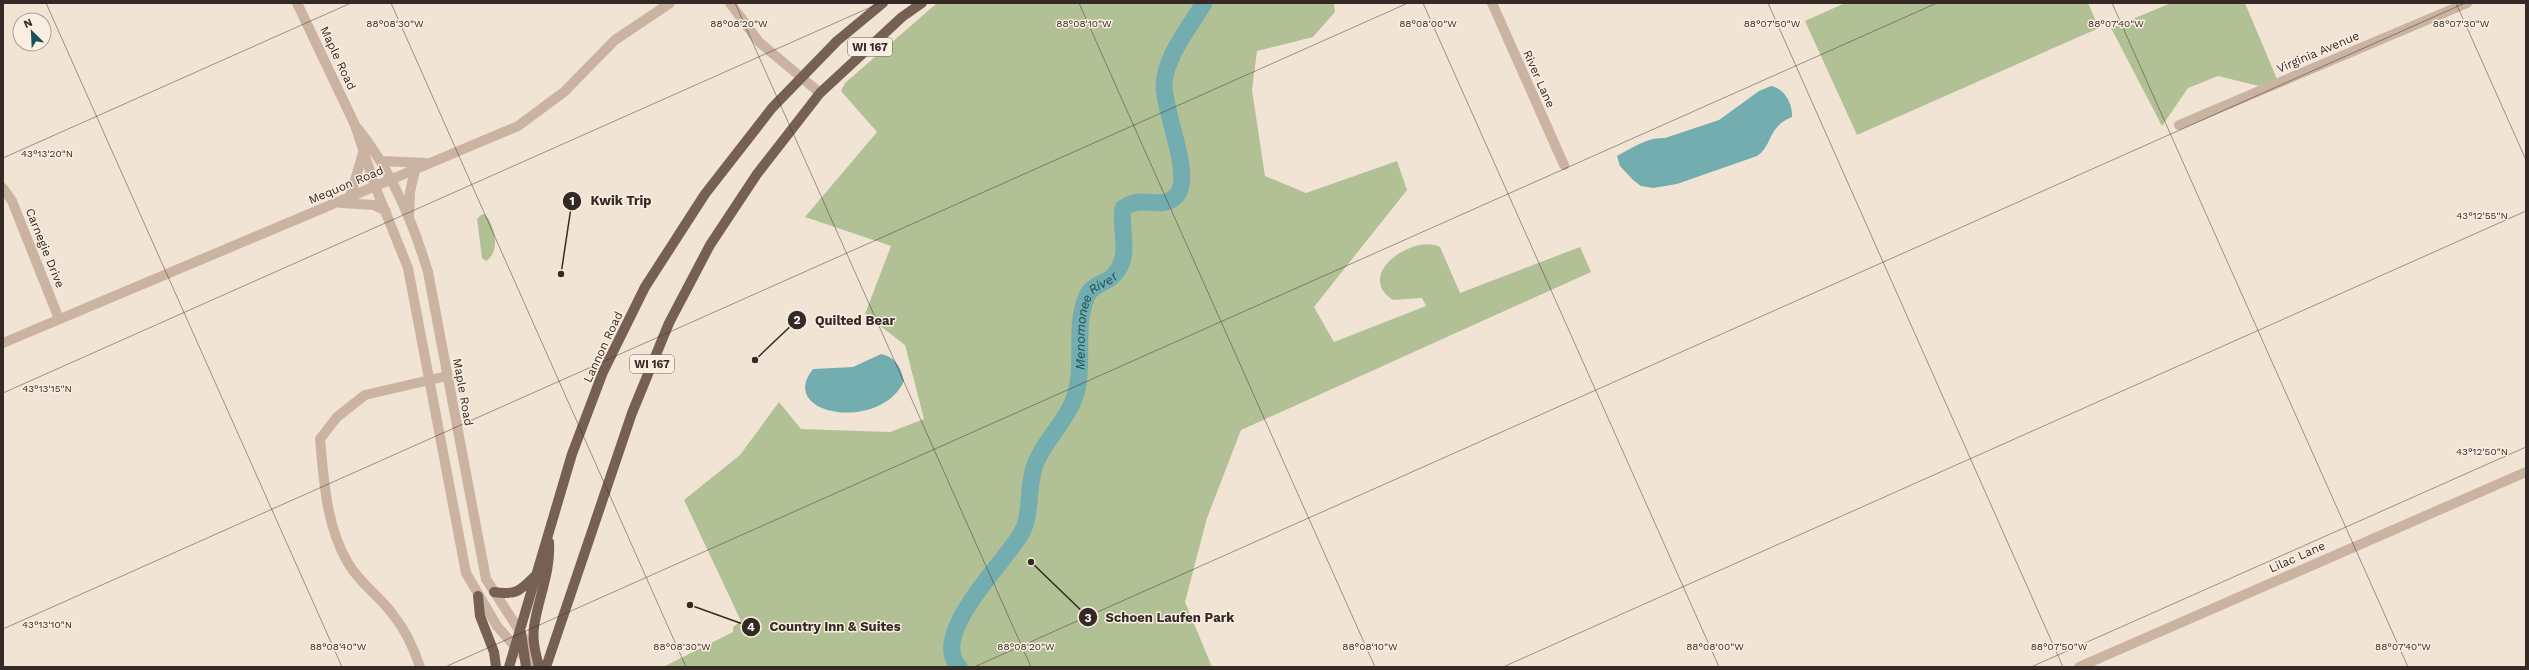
<svg xmlns="http://www.w3.org/2000/svg" width="2529" height="670" font-family="'Work Sans',sans-serif">
<rect width="100%" height="100%" fill="#f2e4d5"/>
<path fill="#b2c195" d="M937,3H1334L1335,12L1313,37L1257,51L1252,90L1265,176L1306,193L1397,161L1407,190L1314,307L1334,342L1426,306L1422,298L1393,300C1353,274 1415,233 1440,247L1460,293L1580,247L1591,272L1241,430L1207,518L1185,602L1212,667H663L733,632V627L741,621L684,500L740,455L779,402L801,429L890,432L924,419L905,345L865,314L891,246L805,217L877,132L841,91L845,83Z
M1845,3H2088L2099,28L1857,135L1805,21Z
M2171,3H2245L2277,79L2259,86L2218,76L2188,88L2162,126L2111,28Z
M485,214C495,226 501,252 486,261L482,258L477,219L481,215Z"/>
<path fill="#73adb0" d="M1771,86C1784,88 1793,104 1792,117C1766,128 1774,144 1757,156L1677,184L1653,188L1641,186L1633,180L1620,166L1617,156C1632,148 1647,137 1665,138L1719,120L1759,91Z
M881,354C896,357 901,368 904,381C880,433 776,415 813,369L853,367Z"/>
<g fill="none" stroke-linecap="round" stroke-linejoin="round">
<path stroke="#73adb0" stroke-width="17" id="s1" d="M959,667C928,635 1005,562 1021,534C1033,514 1026,482 1037,460C1048,436 1071,416 1077,389C1084,359 1074,325 1087,296C1092,284 1105,284 1113,276C1133,256 1119,232 1123,208C1126,206 1130,204 1134,203C1148,199 1166,209 1177,195C1193,176 1164,113 1164,85C1165,56 1190,27 1204,3"/>
<path stroke="#cab3a1" stroke-width="10" d="M297,3L355,125L375,186L408,268L466,573L497,626L533,667
M730,3L759,42L820,93
M1492,3L1564,165
M2179,125L2467,3
M358,129C391,170 413,222 428,272L486,579L521,633L537,667
M382,161L426,163
M3,188L12,201L59,319
M350,197L363,153
M341,203L374,205L386,211
M409,217L410,192L415,170
M3,343L518,126L564,92L615,40L670,3
M420,667C414,649 406,631 394,616C381,597 360,584 348,563C326,526 324,481 320,439L337,417L365,395L447,376
M2079,667L2526,472"/>
<path stroke="#766054" stroke-width="10" d="M494,592C516,595 519,592 535,576
M478,596L480,616L494,652L496,667
M521,633L526,667
M509,667L572,454L603,372L645,287L705,194L772,108L837,41L883,3
M539,667C536,654 532,641 534,627C538,598 551,572 549,542
M546,667L632,413L669,323L710,245L757,174L820,93L902,17L922,3"/>
</g>
<path fill="none" stroke="#342924" stroke-width="1" stroke-opacity="0.45" d="M46,3L342,667M391,3L686,667M735,3L1031,667M1079,3L1375,667M1423,3L1719,667M1768,3L2063,667M2112,3L2408,667M2456,3L2526,160M3,158L351,3M3,393L880,3M3,629L1408,3M445,667L1937,3M974,667L2465,3M1503,667L2526,211M2031,667L2526,447"/>
<g text-anchor="middle" dominant-baseline="central" stroke-width="3" stroke-linejoin="round" paint-order="stroke">
<g fill="#f9eee1" stroke="#6f645d" stroke-width="1">
<rect x="848" y="38" width="44" height="18" rx="3"/>
<rect x="630" y="355" width="44" height="18" rx="3"/>
</g>
<g font-size="11" font-weight="bold" fill="#342924">
<text x="870" y="47">WI 167</text>
<text x="652" y="364">WI 167</text>
</g>
<g font-size="12" fill="#342924" stroke="#f9eee1">
<text transform="translate(2318 52) rotate(-23)">Virginia Avenue</text>
<text transform="translate(338 58) rotate(65)">Maple Road</text>
<text transform="translate(1539 79) rotate(66)">River Lane</text>
<text transform="translate(346 185) rotate(-23)">Mequon Road</text>
<text transform="translate(45 248) rotate(68)">Carnegie Drive</text>
<text transform="translate(603 347) rotate(-65)">Lannon Road</text>
<text transform="translate(463 392) rotate(80)">Maple Road</text>
<text transform="translate(2297 557) rotate(-24)">Lilac Lane</text>
</g>
<g font-size="13" font-style="italic" fill="#185256" stroke="#f9eee1">
<text stroke="none"><textPath href="#s1" startOffset="389">Menomonee River</textPath></text>
</g>
</g>
<g font-size="10" text-anchor="middle" fill="#342924" stroke="#f9eee1" stroke-width="3" stroke-linejoin="round" paint-order="stroke">
<text x="395" y="27">88°08'30"W</text>
<text x="1084" y="27">88°08'10"W</text>
<text x="1428" y="27">88°08'00"W</text>
<text x="2116" y="27">88°07'40"W</text>
<text x="739" y="27">88°08'20"W</text>
<text x="1772" y="27">88°07'50"W</text>
<text x="2461" y="27">88°07'30"W</text>
<text x="47" y="157">43°13'20"N</text>
<text x="2482" y="219">43°12'55"N</text>
<text x="47" y="392">43°13'15"N</text>
<text x="2482" y="455">43°12'50"N</text>
<text x="47" y="628">43°13'10"N</text>
<text x="338" y="650">88°08'40"W</text>
<text x="682" y="650">88°08'30"W</text>
<text x="1026" y="650">88°08'20"W</text>
<text x="1370" y="650">88°08'10"W</text>
<text x="1715" y="650">88°08'00"W</text>
<text x="2059" y="650">88°07'50"W</text>
<text x="2403" y="650">88°07'40"W</text>
</g>
<path fill="none" stroke="#342924" stroke-width="1.5" d="M561 274L572 201M755 360L797 320M1031 562L1088 617M690 605L751 627"/>
<g fill="#342924" stroke="#f9eee1" stroke-width="1.5">
<circle cx="561" cy="274" r="4"/>
<circle cx="755" cy="360" r="4"/>
<circle cx="1031" cy="562" r="4"/>
<circle cx="690" cy="605" r="4"/>
<circle cx="572" cy="201" r="10"/>
<circle cx="797" cy="320" r="10"/>
<circle cx="1088" cy="617" r="10"/>
<circle cx="751" cy="627" r="10"/>
</g>
<g font-size="12" text-anchor="middle" font-weight="bold" fill="#fff">
<text x="572" y="205">1</text>
<text x="797" y="324">2</text>
<text x="1088" y="622">3</text>
<text x="751" y="631">4</text>
</g>
<g font-size="13" text-anchor="middle" font-weight="bold" fill="#342924" stroke="#f9eee1" stroke-width="3" stroke-linejoin="round" paint-order="stroke">
<text x="621" y="205">Kwik Trip</text>
<text x="855" y="325">Quilted Bear</text>
<text x="1170" y="622">Schoen Laufen Park</text>
<text x="835" y="631">Country Inn &amp; Suites</text>
</g>
<rect width="2529" height="670" fill="none" stroke="#342924" stroke-width="8"/>
<g transform="translate(32 32) rotate(336)"><circle r="19" fill="#f9eee1" stroke="#aa9f95"/>
<path d="M0-3L7 15L0 10L-7 15Z" fill="#185256"/>
<text y="-6" font-size="11" font-weight="bold" text-anchor="middle" fill="#342924">N</text>
</g>
</svg>
